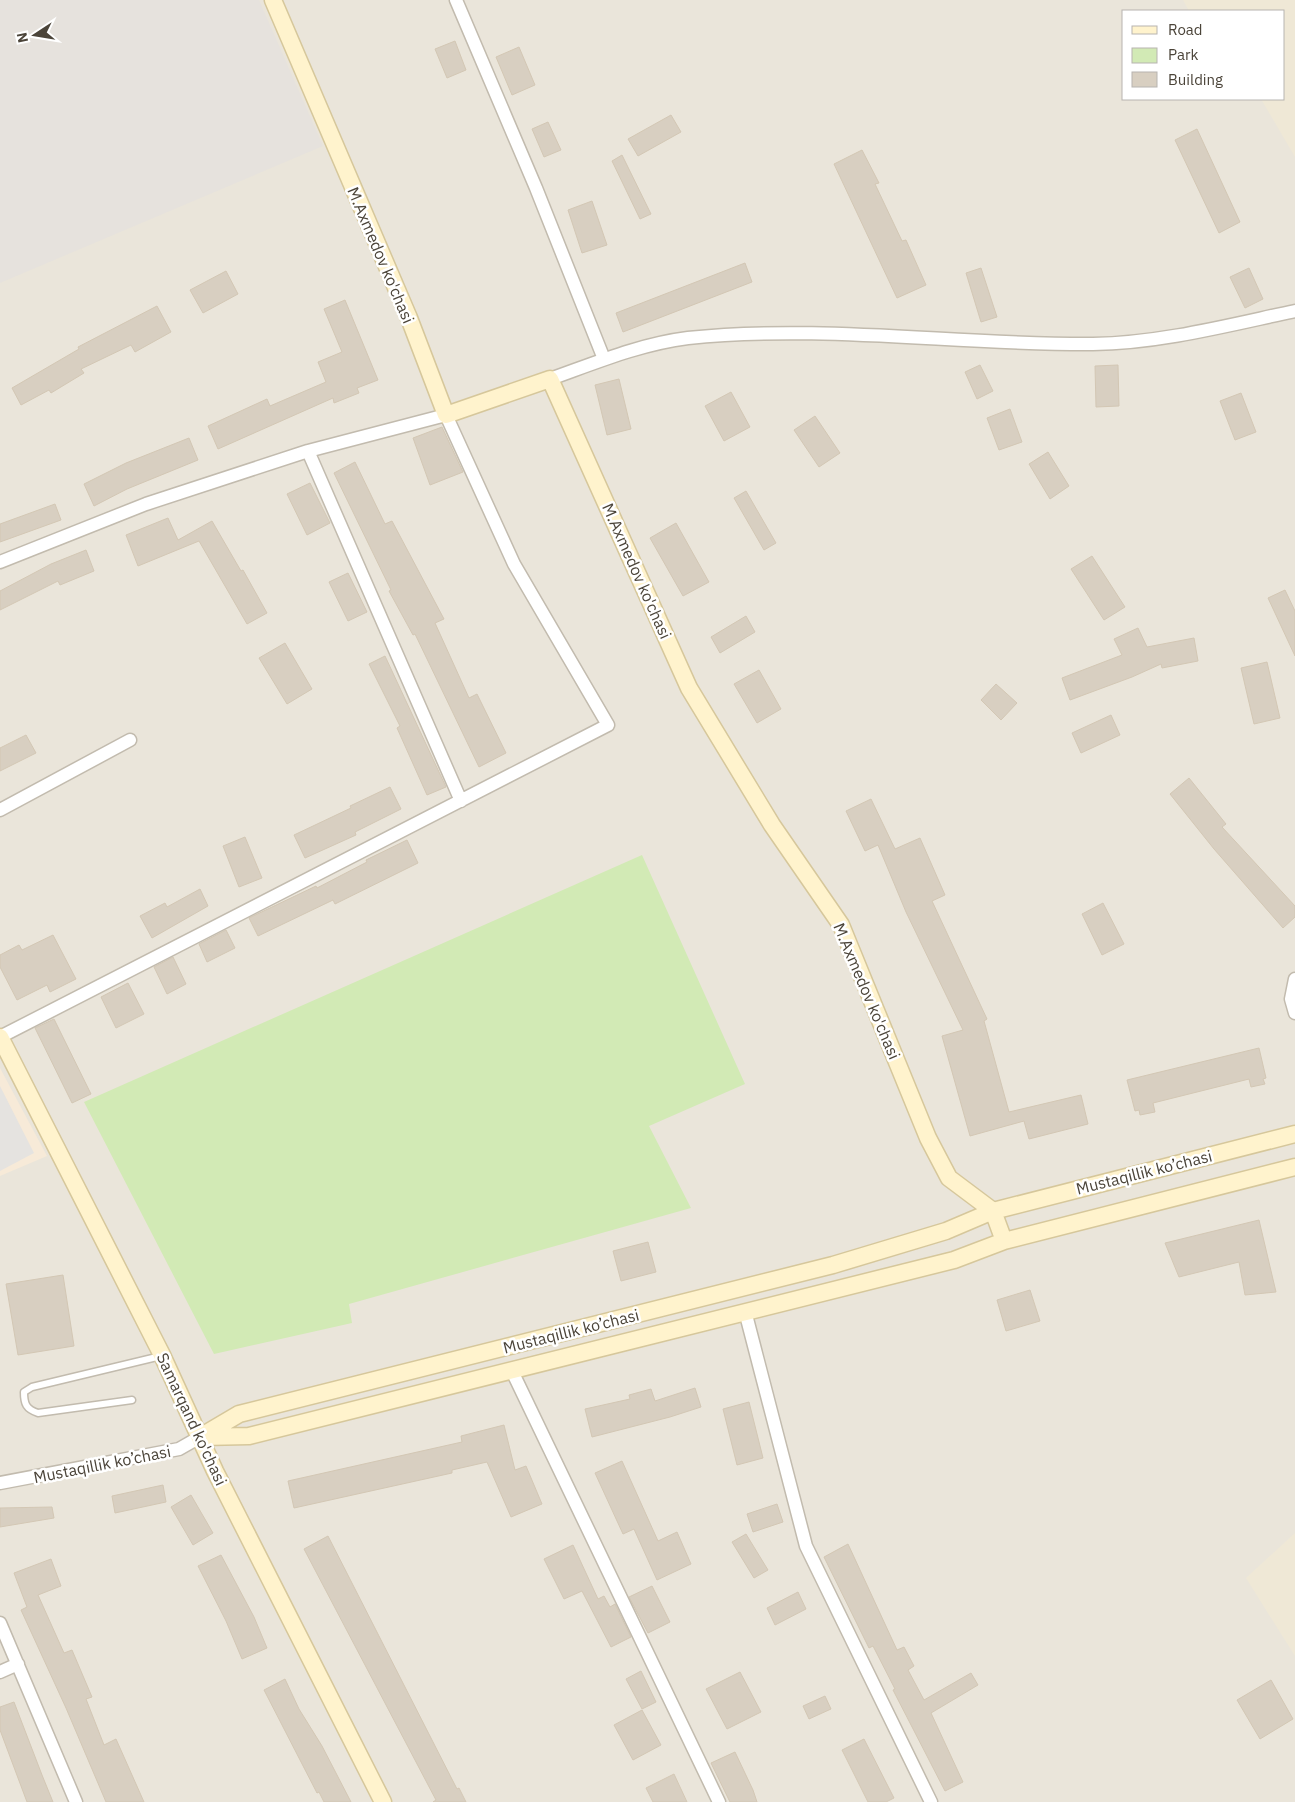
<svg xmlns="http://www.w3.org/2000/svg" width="1295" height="1802" font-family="'IBM Plex Sans',sans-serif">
<rect width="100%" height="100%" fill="#f6f3ec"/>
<path fill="#eae5da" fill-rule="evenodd" d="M0,0H1295V1802H0ZM1124,11H1284V99H1124Z"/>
<path fill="#f7ead8" d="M0,1068L47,1156L0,1176Z"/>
<path fill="#e6e2dd" d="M0,0H259L323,146L0,283Z"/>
<path fill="#efe8d6" d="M1183,0H1295V157L1261,99H1284V11H1189Z
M1295,1533V1656L1246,1578Z"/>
<path fill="#d2eab5" d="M642,855L745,1084L649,1126L691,1208L349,1304L352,1323L214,1354L84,1102Z"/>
<path fill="#e5e3e0" d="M0,1086L34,1153L0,1171Z"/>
<path fill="#d8cfc1" stroke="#d3c7b4" d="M455,41L466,70L447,78L435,49Z
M519,47L535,85L512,95L496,57Z
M671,115L681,132L638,156L628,139Z
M548,122L561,150L544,157L532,129Z
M1197,129L1240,222L1219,233L1175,140Z
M862,150L879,183L875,184L902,241L906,240L926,285L897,298L834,164Z
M622,155L651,214L640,219L612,161Z
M592,201L607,245L582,253L568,210Z
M745,263L752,282L623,332L616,313Z
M981,268L997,317L981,322L966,273Z
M1249,268L1263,299L1245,308L1230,277Z
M226,271L238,294L203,313L190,290Z
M345,300L378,380L357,388L359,393L334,403L333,398L218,449L208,426L267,399L270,406L326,382L318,362L342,352L324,309Z
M157,306L171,332L135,352L131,345L81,369L84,373L51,393L49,390L21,405L12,388L79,349L78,347Z
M980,365L993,391L977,399L965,372Z
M1118,365L1119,406L1096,407L1095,366Z
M619,379L631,429L607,435L595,385Z
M731,392L750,427L724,441L705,406Z
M1241,393L1256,432L1235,440L1220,401Z
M1010,409L1022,442L999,450L987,418Z
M815,416L840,453L819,467L794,430Z
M442,427L463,472L430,485L413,438Z
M189,438L198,460L127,489L94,506L84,484L126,463Z
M1048,452L1069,486L1050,499L1029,464Z
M355,462L385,524L392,521L444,619L435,623L469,698L477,694L506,753L479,767L415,634L413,635L389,591L391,590L334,473Z
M310,483L330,523L307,535L287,494Z
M746,491L776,543L764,550L734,498Z
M55,504L61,520L0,542V524Z
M168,518L178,540L212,521L241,571L243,570L267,613L247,624L199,541L138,566L126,535Z
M676,523L709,582L683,596L650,538Z
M86,550L94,571L60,585L58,581L0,610V591L51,564Z
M1092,556L1125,607L1104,620L1071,569Z
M348,573L367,612L348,621L329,582Z
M1285,590L1295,611V656L1268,598Z
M746,616L755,632L720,653L711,637Z
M1138,628L1147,647L1194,638L1198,661L1162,668L1161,664L1132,677L1070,700L1062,678L1122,655L1114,639Z
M285,643L312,689L287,704L259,658Z
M385,656L446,787L427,795L397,728L400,726L369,664Z
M1267,662L1280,718L1254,724L1241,668Z
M759,670L781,709L757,723L734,684Z
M996,684L1017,703L1001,720L981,700Z
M1111,715L1120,735L1081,753L1072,733Z
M26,735L36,753L0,771V748Z
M1189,778L1226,824L1222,827L1295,906V917L1283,928L1214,849L1170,794Z
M390,787L401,809L355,832L356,835L305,858L294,835L351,808L350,806Z
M871,799L895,849L920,838L945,895L932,901L987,1019L984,1021L1009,1112L1081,1095L1088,1124L1029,1139L1024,1121L970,1136L942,1036L963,1030L906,912L878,845L865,851L846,811Z
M245,837L262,878L239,887L223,846Z
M407,840L418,863L335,904L333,900L258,936L249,918L316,886L317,888L367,862L366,860Z
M200,889L208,906L152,938L140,916L165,903L167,907Z
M1103,903L1124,944L1102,955L1082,914Z
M226,930L235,948L207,962L199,944Z
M53,935L76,979L50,992L47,985L17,1000L0,967V955L19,945L22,950Z
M173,957L186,984L167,994L154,967Z
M128,983L144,1014L116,1028L101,997Z
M54,1019L91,1094L72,1103L35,1028Z
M1259,1048L1266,1078L1263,1079L1265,1084L1251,1087L1249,1079L1153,1103L1155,1112L1140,1115L1139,1110L1135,1111L1127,1080Z
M1259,1220L1276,1292L1245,1295L1239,1262L1179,1277L1165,1243Z
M648,1242L656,1272L621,1281L613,1251Z
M63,1275L74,1346L18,1355L6,1284Z
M1030,1290L1040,1321L1006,1331L997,1300Z
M695,1388L701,1407L670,1417L592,1437L585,1409L630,1399L629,1395L651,1389L655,1401Z
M749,1402L763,1458L737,1465L723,1409Z
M504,1425L515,1470L526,1466L542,1504L511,1517L487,1462L452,1470V1473L294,1508L288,1481L462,1442L461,1436Z
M622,1461L658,1541L677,1532L691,1564L657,1580L634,1529L623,1534L595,1473Z
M163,1485L166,1502L115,1513L112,1496Z
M191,1495L213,1533L193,1545L171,1507Z
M777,1504L783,1522L753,1532L747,1514Z
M52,1507L54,1518L0,1527V1508Z
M746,1534L768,1570L754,1578L732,1542Z
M328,1536L457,1789L459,1788L466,1802H433L436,1800L304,1549Z
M848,1544L897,1650L904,1647L914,1666L908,1670L924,1700L971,1673L978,1685L931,1713L963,1782L945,1791L893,1690L895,1689L873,1646L869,1648L824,1557Z
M573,1545L598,1599L604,1596L610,1607L615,1604L631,1637L611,1647L582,1591L564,1599L544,1559Z
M221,1555L254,1617L267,1648L242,1659L226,1621L198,1566Z
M51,1559L61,1586L38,1595L64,1653L72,1650L92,1697L86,1699L104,1745L116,1739L144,1802H106L66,1708L21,1610L27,1607L14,1573Z
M652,1586L670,1622L648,1633L629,1597Z
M798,1592L806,1609L775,1625L767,1608Z
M641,1671L656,1702L642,1709L626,1679Z
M740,1672L761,1712L727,1729L706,1689Z
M285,1679L299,1709L322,1746L351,1802H324L319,1792L317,1793L264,1690Z
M1271,1680L1293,1719L1260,1739L1237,1700Z
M825,1696L831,1709L809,1719L803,1706Z
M14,1702L42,1775L53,1802H27L0,1730V1707Z
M642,1710L661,1745L633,1760L614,1725Z
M864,1739L894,1798L886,1802H868L842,1750Z
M735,1752L753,1790L757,1802H730L711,1763Z
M674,1774L687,1802H653L646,1788Z"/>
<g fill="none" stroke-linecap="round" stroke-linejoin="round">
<defs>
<path id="lane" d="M132,1400L38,1413C26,1409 24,1404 24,1392L32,1387L161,1356"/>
<path id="street" d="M456,0L536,188L604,359
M550,379C595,363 640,344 688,338C822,324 958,345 1093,344C1161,343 1229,325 1295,311
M308,451L461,801
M0,562L146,504L308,451L446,415L514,564L608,725L0,1037
M0,810L130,740
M1295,979L1291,999L1295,1013
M745,1311L806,1546L931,1802
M512,1371L719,1802
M0,1483L179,1449L200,1437
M0,1623L76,1802
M0,1672L18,1664"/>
<path id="secondary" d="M273,0L409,318L446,415L550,379L689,688L772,825L841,925L928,1138L949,1178L993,1211L1004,1241
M0,1037L162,1355L215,1471L383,1802
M200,1437L239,1414L833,1265L946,1231L993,1211L1295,1134
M202,1437L249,1436L954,1260L1004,1241L1295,1167"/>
</defs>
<use href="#lane" stroke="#c2bbae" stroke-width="9"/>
<use href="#street" stroke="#c2bbae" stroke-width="15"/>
<use href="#secondary" stroke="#d6c79b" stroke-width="19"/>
<use href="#lane" stroke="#fff" stroke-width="6"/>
<use href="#street" stroke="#fff" stroke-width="12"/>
<use href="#secondary" stroke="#fff3cd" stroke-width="16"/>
</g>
<g text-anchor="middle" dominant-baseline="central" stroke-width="5" stroke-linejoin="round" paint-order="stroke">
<g font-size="16" fill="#4b4439" stroke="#fff">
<text transform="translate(381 255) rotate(67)">M.Axmedov ko'chasi</text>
<text transform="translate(637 571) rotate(66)">M.Axmedov ko'chasi</text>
<text transform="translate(867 991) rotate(67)">M.Axmedov ko'chasi</text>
<text transform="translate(1144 1172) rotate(-14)">Mustaqillik ko’chasi</text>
<text transform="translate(571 1331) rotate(-14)">Mustaqillik ko’chasi</text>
<text transform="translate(192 1419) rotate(65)">Samarqand ko'chasi</text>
<text transform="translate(102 1464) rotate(-11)">Mustaqillik ko’chasi</text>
</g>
</g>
<rect x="1122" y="10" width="162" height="90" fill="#ffffff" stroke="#b7b4b0"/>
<rect x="1132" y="26" width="25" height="8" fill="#fff3cd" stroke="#b7b4b0"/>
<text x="1168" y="35" font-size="15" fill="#4b4439">Road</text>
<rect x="1132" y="48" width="25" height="15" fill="#d2eab5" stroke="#b7b4b0"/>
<text x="1168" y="60" font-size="15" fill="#4b4439">Park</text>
<rect x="1132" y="72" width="25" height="15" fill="#d8cfc1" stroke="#b7b4b0"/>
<text x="1168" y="85" font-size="15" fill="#4b4439">Building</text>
<g transform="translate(35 35) rotate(258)" stroke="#ffffff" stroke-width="4" paint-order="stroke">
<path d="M0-4L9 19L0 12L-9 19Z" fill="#4b4439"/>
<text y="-8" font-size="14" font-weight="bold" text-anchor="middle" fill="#4b4439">N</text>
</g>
</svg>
